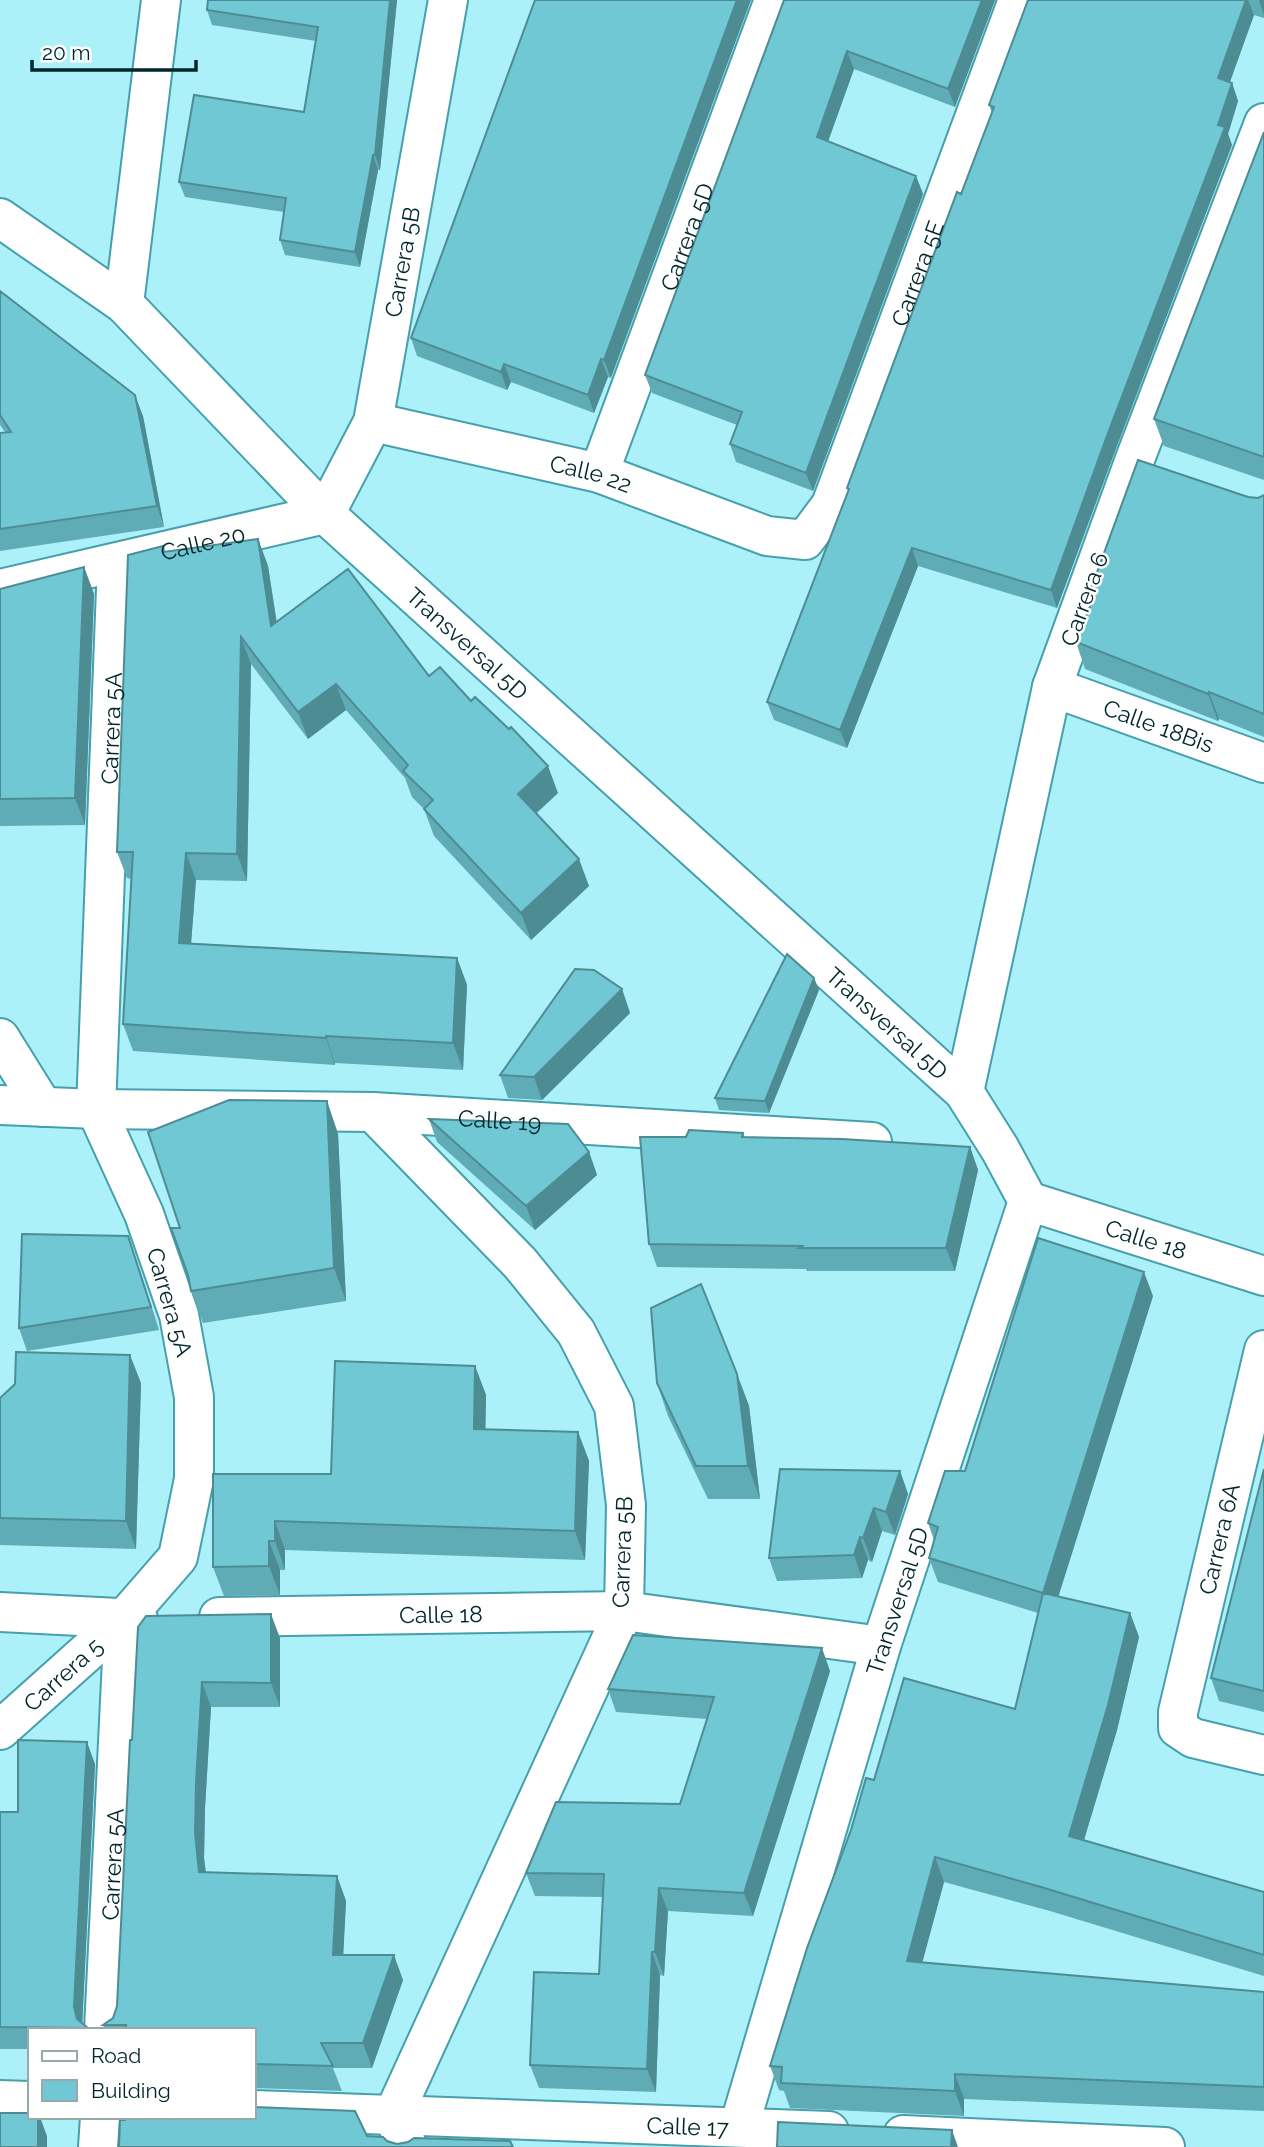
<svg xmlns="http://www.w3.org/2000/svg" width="1264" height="2147" font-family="Raleway,sans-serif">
<rect width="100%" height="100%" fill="#acf0fa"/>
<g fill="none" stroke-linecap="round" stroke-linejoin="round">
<defs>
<g id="pedestrian">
<path id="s1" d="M599,473L774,0"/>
<path d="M964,1092L1052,687"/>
</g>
<g id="minor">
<path id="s2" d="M1264,123L1135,459L1052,687L1264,763"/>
<path id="s3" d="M0,218L124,304L325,514L964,1092L1000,1149L1028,1201L881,1646L739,2127"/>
<path d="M124,304L161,0"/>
<path id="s4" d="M373,422L599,473L767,536L805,540L831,505L1018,0"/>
<path id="s5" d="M0,589L325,514L373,422L448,0"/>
<path d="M0,1038L43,1107"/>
<path id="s6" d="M0,1105L96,1109L373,1112L872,1142"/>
<path d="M373,1112L520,1263L576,1332L614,1406L626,1505L624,1611L393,2116L408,2147"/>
<path id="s7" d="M1028,1201L1264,1276"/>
<path d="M1264,1350L1178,1712V1728L1193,1738L1264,1755"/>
<path d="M0,1612L138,1619"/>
<path id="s8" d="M219,1617L624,1611L881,1646"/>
<path id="s9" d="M0,1730L124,1619L178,1557L194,1479V1397L179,1315L144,1214L96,1109L117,563"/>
<path id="s10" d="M104,2030L124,1619"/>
<path d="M0,2100L30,2101"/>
<path id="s11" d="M254,2110L829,2131"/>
<path d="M903,2135L1165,2147"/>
<path d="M98,2147L100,2117"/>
</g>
</defs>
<use href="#pedestrian" stroke="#46a0ac" stroke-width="42"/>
<use href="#minor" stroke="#46a0ac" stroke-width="42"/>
<use href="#pedestrian" stroke="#fff" stroke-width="38"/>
<use href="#minor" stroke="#fff" stroke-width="38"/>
</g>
<path fill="#5facb6" d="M397,0L380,170H378L360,267L285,255L280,240L284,212L185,197L179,182L304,112L316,41L212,25L207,10Z
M535,0L611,378L608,377L594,413L511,382L507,390L417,356L411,338Z
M784,0H995L955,107L854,69L828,142L916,176L923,194L813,491L736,462L730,444L737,425L652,393L645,375Z
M1028,0H1264V18L1254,15L1229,83H1232L1238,101L1228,134L1232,145L1115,451L1057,608L918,566L847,748L774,720L767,702L848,491L847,488L992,113L989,105Z
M1264,132V480L1164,446L1154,419Z
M0,291L143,416L164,527L0,551V433L5,432L0,425Z
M1264,495V737L1219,719L1218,721L1085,669L1076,642L1092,601L1089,594L1248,497L1258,498Z
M258,539L268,566L277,623L429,676L471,701L558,793L536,813L589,886L531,940L434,836L424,809L412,797L405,778L346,710L308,739L251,664L247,881L196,880L191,943L457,958L467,985L463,1070L335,1063V1065L133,1051L123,1024L131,879L127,878L117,852L165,551Z
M84,567L94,594L85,825L0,826V589Z
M814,978L819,990L769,1113L719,1110L715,1098Z
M622,989L630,1013L542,1100L508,1098L500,1075Z
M327,1101L338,1134L346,1301L203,1323L191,1291L180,1228Z
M429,1119L589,1152L597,1175L535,1230L437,1142Z
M743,1133L745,1137L970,1147L978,1170L955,1271H807L806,1269L657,1267L649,1244L686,1137Z
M128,1236L159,1330L27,1351L19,1328Z
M1153,1296L1058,1596L1130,1613L1139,1637L1117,1730L1084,1840L1264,1892V1976L1050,1911L944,1882L922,1962L1264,1992V2111L964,2099V2116L790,2108L784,2091L779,2090L770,2066L874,1780L1015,1709L1038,1613L938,1582L929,1558L934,1540L928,1523L965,1471Z
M475,1366L486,1395L485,1429L578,1432L589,1461L585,1560L285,1550V1570H280V1595L224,1596L213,1567L331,1474Z
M737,1374L749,1406L760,1499H708L668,1416L657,1383Z
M141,1383L136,1549L0,1545V1398Z
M1264,1469V1712L1219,1701L1211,1678Z
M900,1471L908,1494L895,1535L882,1531L872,1562L868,1560L862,1578L777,1581L769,1558Z
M138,1627L280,1638V1707H211L205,1808L204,1858L206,1872L337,1876L346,1901L343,1955L403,1980L372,2068H333L342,2091L254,2088V2030H105L103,2025L113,2018L117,2006Z
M830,1671L753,1916L668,1911L664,1976L660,1975L656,2092L539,2088L530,2065L599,1974L603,1897L535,1896L526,1873L680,1804L707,1719L616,1712L608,1689Z
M95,1764L82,2023L88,2028L89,2030H30V2049H0V1812H18Z"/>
<path fill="#4e8c94" d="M390,0H397L380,170L375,155Z
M737,0H751L611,378L604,360Z
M982,0H995L955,107L948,89Z
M1246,0H1248L1254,15L1225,96L1218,78Z
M1259,0H1264V15Z
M847,51L854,69L823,155L817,137Z
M1232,83L1238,101L1228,134L1232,145L1115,451L1057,608L1051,590L1218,125Z
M373,155L378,170L360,267L355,252Z
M916,176L923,194L813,491L806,473Z
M601,359L608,377L594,413L588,395Z
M504,364L511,382L507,390L501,372Z
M135,395L143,416L164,527L157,506Z
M258,539L268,566L281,653L271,626Z
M912,548L918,566L847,748L840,730Z
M84,567L94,594L85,825L75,798Z
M241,637L251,664L247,881L237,854Z
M336,684L346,710L308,739L298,712Z
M1209,692L1219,719L1218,721L1208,694Z
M548,766L558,793L528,821L518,794Z
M186,853L196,880L189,970L179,943Z
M579,859L589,886L531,940L521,913Z
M457,958L467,985L463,1070L453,1043Z
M814,978L819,990L769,1113L765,1101Z
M622,989L630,1013L542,1100L534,1077Z
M326,1036L335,1063V1065L326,1038Z
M327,1101L338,1134L346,1301L334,1268Z
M970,1147L978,1170L955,1271L946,1248Z
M589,1152L597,1175L535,1230L526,1206Z
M128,1236L136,1259L159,1330L151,1307Z
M1144,1272L1153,1296L1052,1617L1043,1593Z
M130,1355L141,1383L136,1549L126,1521Z
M475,1366L486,1395L485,1458L474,1429Z
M737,1374L749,1406L760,1499L748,1466Z
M578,1432L589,1461L585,1560L575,1531Z
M900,1471L908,1494L895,1535L886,1512Z
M874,1508L882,1531L872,1562L863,1538Z
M275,1521L285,1550V1570L275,1541Z
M860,1537L868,1560L862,1578L854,1555Z
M269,1541L280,1570V1595L269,1566Z
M1130,1613L1139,1637L1117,1730L1078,1860L1069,1836Z
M271,1614L280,1638V1707L271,1683Z
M822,1648L830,1671L753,1916L744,1893Z
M202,1682L211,1707L205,1808L204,1858L208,1897L199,1872L195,1833L196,1783Z
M87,1742L95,1764L82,2029L77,2019L74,2007Z
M935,1857L944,1882L916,1986L907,1961Z
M337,1876L346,1901L342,1980L333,1955Z
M659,1888L668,1911L664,1976L655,1952Z
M652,1952L660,1975L656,2092L647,2069Z
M394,1955L403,1980L372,2068L363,2043Z
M955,2074L964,2099V2116L955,2091Z
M38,2117H40L47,2136V2147H38Z
M952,2130L958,2147H951Z"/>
<path fill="#6fc8d4" stroke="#4e8c94" stroke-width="2" d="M208,0H390L375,155H373L355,252L280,240L286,198L179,182L194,95L304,112L318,27L207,10Z
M535,0H737L604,360L601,359L588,395L504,364L501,372L411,338Z
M784,0H982L948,89L847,51L817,137L916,176L806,473L730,444L742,412L645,375Z
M1028,0H1246L1218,78L1232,83L1218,125L1225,127L1108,433L1051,590L912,548L840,730L767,702L849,489L847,488L957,192L961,194L994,107L989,105Z
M1264,132V457L1154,419Z
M0,291L135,395L157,506L0,529V433L11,432L0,415Z
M1138,460L1248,497L1258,498L1264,495V714L1209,692L1208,694L1076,642L1094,596L1089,594Z
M258,539L271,626L348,569L429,676L440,667L471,701L475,697L509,729L511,727L548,766L518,794L579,859L521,913L424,809L433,800L403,771L408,765L336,684L298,712L241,637L237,854L186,853L179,943L457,958L453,1043L326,1036V1038L123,1024L133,852H117L128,555L163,546L164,552Z
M84,567L75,798L0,799V589Z
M787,954L814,978L765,1101L715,1098Z
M575,969L594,970L622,989L534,1077L500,1075Z
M229,1100L327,1101L334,1268L191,1291L188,1275L171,1228H180L148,1132Z
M429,1119L568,1124L589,1152L526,1206Z
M689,1130L743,1133L742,1137L842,1139L970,1147L946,1248H799L802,1246L649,1244L640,1137H686Z
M22,1234L128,1236L151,1307L19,1328Z
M1038,1238L1144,1272L1043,1593L1130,1613L1108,1705L1069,1836L1264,1892V1955L1041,1887L935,1857L907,1961L1264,1992V2087L955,2074V2091L781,2083L782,2067L770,2066L807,1948L851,1830L866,1778L874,1780L904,1678L1015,1709L1043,1593L929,1558L938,1527L928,1523L945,1471H965Z
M701,1284L737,1374L748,1466H696L657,1383L651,1308Z
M16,1352L130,1355L126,1521L0,1518V1398L15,1384Z
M335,1361L475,1366L474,1429L578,1432L575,1531L275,1521V1541H269V1566L213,1567V1474H331Z
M780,1469L900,1471L886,1512L874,1508L863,1538L860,1537L854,1555L769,1558Z
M1264,1469V1691L1211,1678Z
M271,1614V1683L202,1682L196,1783L195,1833L199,1872L337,1876L333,1955H394L363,2043H321L333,2066L254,2064V2030H126V2025H103L113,2018L117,2006L130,1740H132L138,1627L146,1616Z
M633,1635L822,1648L744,1893L659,1888L655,1952H652L647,2069L530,2065L534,1972L599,1974L604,1874L526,1873L556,1802L680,1804L714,1697L608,1689Z
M18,1740L87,1742L74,2007L77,2019L88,2028L0,2027V1812H18Z
M254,2107L355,2111L367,2136L383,2137L387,2141L397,2144L408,2142L414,2138L510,2141L513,2147H119L120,2120H125V2117H254Z
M0,2113H30V2117H38V2147H0Z
M778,2122L952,2130L951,2147H777Z"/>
<g text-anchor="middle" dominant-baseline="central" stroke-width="5" stroke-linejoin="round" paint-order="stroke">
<g font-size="23" fill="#00262a" stroke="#fff">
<text stroke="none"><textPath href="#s1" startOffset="252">Carrera 5D</textPath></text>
<text stroke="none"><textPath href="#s5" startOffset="600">Carrera 5B</textPath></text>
<text stroke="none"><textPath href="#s4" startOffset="740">Carrera 5E</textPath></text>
<text stroke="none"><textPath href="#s4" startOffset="224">Calle 22</textPath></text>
<text stroke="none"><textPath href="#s5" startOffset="208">Calle 20</textPath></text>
<text transform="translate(1084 599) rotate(-70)">Carrera 6</text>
<text stroke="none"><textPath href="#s3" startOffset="634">Transversal 5D</textPath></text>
<text stroke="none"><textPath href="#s2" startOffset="716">Calle 18Bis</textPath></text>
<text stroke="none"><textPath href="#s9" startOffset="1097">Carrera 5A</textPath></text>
<text stroke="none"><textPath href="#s3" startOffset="1200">Transversal 5D</textPath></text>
<text stroke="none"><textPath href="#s6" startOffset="500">Calle 19</textPath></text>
<text stroke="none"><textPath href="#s7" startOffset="124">Calle 18</textPath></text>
<text transform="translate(170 1302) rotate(74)">Carrera 5A</text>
<text transform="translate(1219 1539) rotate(-77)">Carrera 6A</text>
<text transform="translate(622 1552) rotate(-88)">Carrera 5B</text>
<text transform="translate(897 1601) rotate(-72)">Transversal 5D</text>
<text stroke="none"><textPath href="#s8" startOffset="222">Calle 18</textPath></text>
<text stroke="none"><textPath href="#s9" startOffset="84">Carrera 5</textPath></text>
<text stroke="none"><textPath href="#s10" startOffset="166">Carrera 5A</textPath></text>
<text stroke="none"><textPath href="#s11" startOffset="434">Calle 17</textPath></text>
</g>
</g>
<rect x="28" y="2028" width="228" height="91" fill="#ffffff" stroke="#99a8aa" stroke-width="2"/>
<rect x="42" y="2051" width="35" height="10" fill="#ffffff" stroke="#99a8aa" stroke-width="2"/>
<text x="91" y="2063" font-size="21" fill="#00262a">Road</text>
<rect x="42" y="2080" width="35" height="21" fill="#6fc8d4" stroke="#99a8aa" stroke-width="2"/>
<text x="91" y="2098" font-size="21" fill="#00262a">Building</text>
<path d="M32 60v10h164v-10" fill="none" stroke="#00262a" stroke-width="3.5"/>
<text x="42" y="60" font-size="21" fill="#00262a" stroke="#ffffff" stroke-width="5" paint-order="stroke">20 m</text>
</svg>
